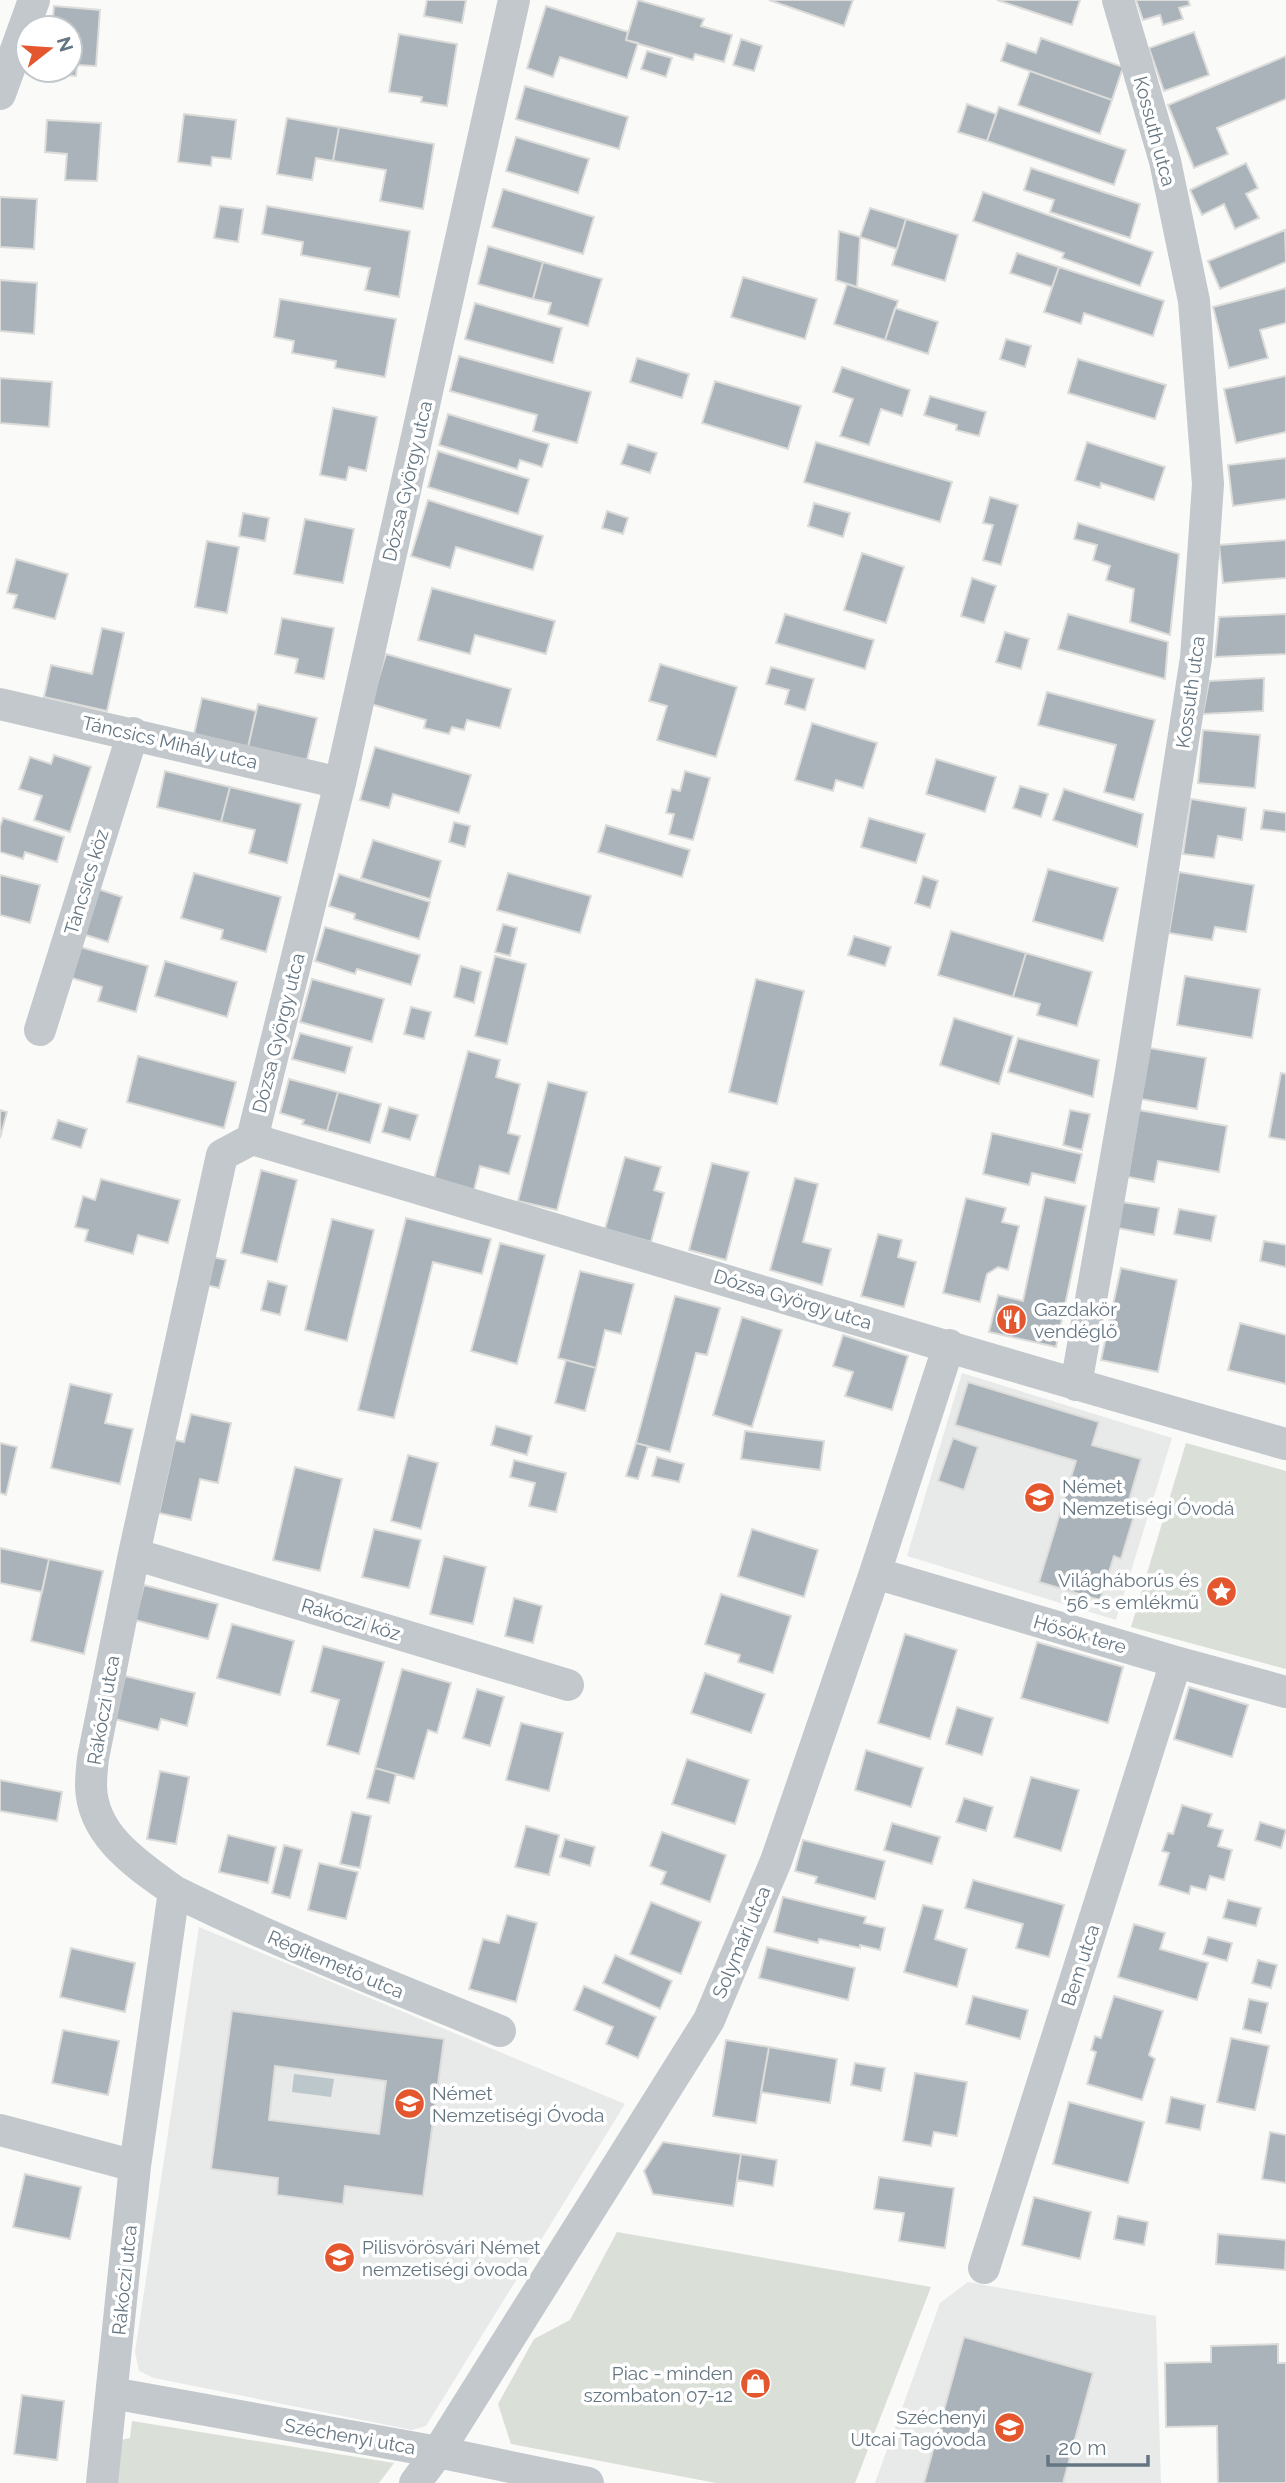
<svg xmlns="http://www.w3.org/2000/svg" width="1286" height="2483" font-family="Raleway,sans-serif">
<rect width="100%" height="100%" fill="#fafaf8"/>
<path fill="#e8e9e9" d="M962,1373L1172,1438L1116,1620L907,1556Z
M199,1927L625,2104L426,2426L412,2430L154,2378L139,2371L135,2352Z
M968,2282L1156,2316L1161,2483H875L940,2303Z"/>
<path fill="#dadfd7" d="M1186,1443L1286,1471V1669L1131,1627Z
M617,2232L931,2287L855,2483H716L511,2444L498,2404L534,2339L570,2320Z
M132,2421L394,2463L379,2483H115L121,2440L130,2438Z"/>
<path fill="#bbc7cb" d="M294,2074L334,2079L331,2097L292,2092Z"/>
<path fill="#aab3b9" stroke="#dcdcda" stroke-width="2" fill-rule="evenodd" d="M427,0H466L462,23L424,16Z
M638,0L704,19L701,26L732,35L724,62L695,54L693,60L626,40Z
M769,0H853L844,26Z
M997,0H1080L1072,25Z
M1136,0H1188L1190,5L1179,8L1183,19L1163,25L1160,15L1143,20Z
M54,6L100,10L96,66L77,65L76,76L49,74V70H70V28H52Z
M546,6L628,32L626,40L638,43L627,78L560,57L553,77L527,68Z
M1194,32L1209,75L1164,91L1149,48Z
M399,34L457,44L447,106L421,102L422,97L389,92Z
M1041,38L1123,67L1112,100L1001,61L1007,43L1036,53Z
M741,39L762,46L754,71L733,65Z
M647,51L672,58L666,77L641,69Z
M1286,56V99L1217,128L1228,154L1194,168L1168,105Z
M1030,71L1112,100L1100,134L1018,105Z
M525,86L628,117L619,149L516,119Z
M967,104L996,114L987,141L958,132Z
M999,107L1126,150L1114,185L987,141Z
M184,114L236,120L231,159L212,157L211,166L178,162Z
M287,118L339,127L333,161L316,158L312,180L277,174Z
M47,120L101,123L97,181L65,180L67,154L45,152Z
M339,127L434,144L423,209L380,201L386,170L333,161Z
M516,137L589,159L578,193L506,171Z
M1246,163L1258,188L1246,194L1259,218L1235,229L1224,204L1202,215L1190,190Z
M1031,168L1140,204L1130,238L1050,212L1054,200L1024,190Z
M503,189L594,217L583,254L492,227Z
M983,192L1153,252L1140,286L1062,258L1064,253L973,221Z
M0,197L37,199L34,249L0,247Z
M220,206L243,209L238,242L214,238Z
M267,206L410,231L399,297L365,290L370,268L301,255L303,242L262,234Z
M870,208L906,219L897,249L860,237Z
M906,219L958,235L945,281L892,265Z
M1285,230L1286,262L1220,289L1208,261Z
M839,231L860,237L857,287L836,280Z
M488,246L543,262L533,299L478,284Z
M1017,253L1059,267L1052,287L1010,273Z
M543,262L602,279L588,326L548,314L551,303L533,299Z
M1059,267L1164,301L1153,336L1084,313L1081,324L1044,312Z
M743,277L817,299L805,339L731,317Z
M0,280L37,283L34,334L0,331Z
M847,284L898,301L885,340L834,324Z
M1286,288V323L1260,330L1268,358L1229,368L1213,307Z
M280,299L396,319L385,377L335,368L336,361L292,353L294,341L274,337Z
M475,303L562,328L553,363L465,339Z
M895,308L938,322L928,354L885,340Z
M1006,339L1031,346L1025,367L1000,359Z
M459,356L591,392L577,443L533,431L537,415L450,391Z
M637,358L689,374L682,398L630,382Z
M1078,359L1166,385L1155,419L1068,393Z
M842,367L910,390L902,416L881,409L869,445L840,436L853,399L833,392Z
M1286,376V432L1236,443L1224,389Z
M0,378L52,382L49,427L0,423Z
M715,381L801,406L788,449L702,423Z
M930,396L986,412L979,436L956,430L957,425L924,415Z
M333,408L377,417L366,471L349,467L346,480L320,475Z
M448,414L549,444L542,467L520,460L517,469L439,445Z
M816,442L952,482L940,522L804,482Z
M1087,442L1165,467L1154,500L1101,483L1100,488L1075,480Z
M628,444L657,453L650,473L621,464Z
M438,451L529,479L518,514L428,487Z
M1286,458V499L1233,506L1228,465Z
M990,497L1018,505L1001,565L983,560L993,525L983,523Z
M428,500L543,536L533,570L456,547L450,568L411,556Z
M814,503L850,513L843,537L808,526Z
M607,511L628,518L623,534L602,528Z
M243,513L269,518L265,541L239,536Z
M305,519L354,529L343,583L294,574Z
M1078,523L1179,554L1170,635L1130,622L1134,589L1106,580L1110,566L1093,560L1097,545L1074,539Z
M1286,540V578L1223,583L1219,545Z
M207,541L239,547L227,613L195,607Z
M862,553L904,567L886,623L844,610Z
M16,559L68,574L55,619L13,608L17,595L7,593Z
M972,578L996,586L984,623L961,616Z
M432,588L555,621L546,654L475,635L470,654L418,640Z
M785,614L874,640L865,669L776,643Z
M1068,614L1168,642L1165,679L1058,649Z
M1286,614V654L1215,657L1219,617Z
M282,618L334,628L324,679L295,673L298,659L275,654Z
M102,628L124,633L107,711L44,697L51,665L92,674Z
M1005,632L1029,639L1021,669L996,662Z
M386,654L511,689L500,728L467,720L464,730L452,727L449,734L424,728L426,720L371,704Z
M660,664L737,687L716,757L657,740L667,706L649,701Z
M771,667L814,679L805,710L785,704L789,690L766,684Z
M1264,678L1263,711L1203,714L1209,681Z
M1047,692L1155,720L1134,800L1104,792L1116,745L1038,725Z
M202,698L256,711L248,747L194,734Z
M258,704L317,718L307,760L248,747Z
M812,723L877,743L863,788L836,780L833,791L795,780Z
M1203,730L1260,735L1255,788L1198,783Z
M375,747L471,775L459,813L393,794L389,808L360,800Z
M54,755L91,767L70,832L34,820L42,796L19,789L30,757L51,764Z
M936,759L996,777L985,812L926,794Z
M165,771L230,787L221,822L157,807Z
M685,771L710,778L693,840L669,834L674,814L666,813L672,789L680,791Z
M1020,786L1048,794L1041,817L1013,808Z
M230,787L301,804L287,863L249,853L255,830L221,822Z
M1064,789L1143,814L1137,847L1053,820Z
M1191,799L1246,808L1242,840L1218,836L1214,858L1183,854Z
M1264,810L1286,813V832L1261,829Z
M3,818L64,837L57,862L25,852L23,859L0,852V827Z
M869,818L925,834L916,863L861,847Z
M454,822L470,826L465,847L449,842Z
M606,825L690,850L682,877L598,852Z
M373,840L441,861L430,899L361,878Z
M1048,869L1118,888L1103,941L1033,921Z
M1179,872L1254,885L1246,932L1215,927L1212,940L1169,933Z
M194,873L281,897L266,952L221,939L223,930L181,918Z
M508,873L591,896L580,933L497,910Z
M339,874L430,902L419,939L354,919L355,914L329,906Z
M0,875L40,885L30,923L0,915Z
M923,876L938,881L930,908L915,903Z
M98,889L122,897L108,942L83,934Z
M503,924L517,928L510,956L495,952Z
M325,927L420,955L411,985L357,969L355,974L315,961Z
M951,931L1026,953L1013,997L938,975Z
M854,936L891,947L885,966L848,955Z
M80,947L148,966L136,1012L98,1001L102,987L72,978Z
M1026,953L1092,972L1077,1026L1037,1015L1040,1004L1013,997Z
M495,956L526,964L507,1044L475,1036Z
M165,961L237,982L227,1017L155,996Z
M461,966L481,972L474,1003L454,997Z
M1185,976L1260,989L1252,1038L1177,1025Z
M312,979L384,999L372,1042L300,1022Z
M756,979L804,991L777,1104L729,1092Z
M411,1007L431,1012L424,1039L404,1034Z
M954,1018L1013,1036L999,1084L940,1065Z
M300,1033L352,1047L345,1073L292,1059Z
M1018,1038L1099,1060L1093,1097L1008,1072Z
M1150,1048L1206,1058L1197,1109L1141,1099Z
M468,1051L500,1060L496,1077L520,1084L508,1133L520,1136L509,1174L480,1166L474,1190L434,1179Z
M138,1056L236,1082L224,1128L127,1102Z
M1281,1073L1286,1074V1140L1269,1137Z
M289,1079L338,1092L327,1131L302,1124L304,1120L280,1113Z
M548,1082L587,1092L557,1210L518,1201Z
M338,1092L381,1104L370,1143L327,1131Z
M389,1107L418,1115L410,1140L382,1132Z
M0,1110L7,1112L0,1138Z
M1070,1110L1090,1114L1082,1150L1063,1145Z
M1139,1110L1227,1126L1219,1172L1158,1161L1154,1182L1128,1177Z
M58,1120L87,1129L81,1148L52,1139Z
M992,1133L1082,1154L1075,1183L1032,1173L1029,1185L983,1174Z
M625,1157L661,1167L654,1190L664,1193L651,1242L605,1229Z
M712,1163L749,1172L726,1260L689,1250Z
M261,1170L297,1180L277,1262L241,1253Z
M795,1178L818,1184L803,1242L831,1249L822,1285L770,1270Z
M101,1179L180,1200L168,1243L138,1235L133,1254L85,1241L88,1230L75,1227L83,1196L95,1200Z
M1045,1197L1086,1206L1056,1347L989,1332L998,1295L1023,1301Z
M966,1198L1006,1208L1002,1222L1019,1226L1008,1270L998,1267L987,1274L980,1302L943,1293Z
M1122,1202L1159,1208L1154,1235L1118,1228Z
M1179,1209L1216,1216L1211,1241L1174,1234Z
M406,1218L491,1239L482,1274L433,1262L394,1418L358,1410Z
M332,1219L374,1230L347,1341L305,1330Z
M878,1234L902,1240L898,1257L916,1262L904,1307L861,1296Z
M1264,1241L1286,1245V1267L1260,1261Z
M500,1243L545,1255L517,1364L471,1351Z
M209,1256L226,1260L219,1288L202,1284Z
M1121,1268L1177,1280L1158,1372L1101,1360Z
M580,1271L634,1284L621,1334L605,1330L596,1368L558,1358Z
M268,1281L287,1286L280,1315L261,1310Z
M675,1296L720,1308L707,1355L696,1353L670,1452L636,1443Z
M742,1317L782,1330L752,1427L713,1415Z
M1240,1323L1286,1335V1384L1228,1370Z
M843,1335L908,1356L892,1410L845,1396L853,1372L833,1366Z
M566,1360L596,1368L585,1411L555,1403Z
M968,1382L1099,1422L1092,1445L1141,1459L1127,1507L1136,1509L1121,1559L1114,1556L1100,1600L1039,1582L1076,1461L955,1425Z
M70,1384L112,1394L105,1423L133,1429L120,1484L51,1468Z
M191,1414L231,1423L218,1483L200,1479L191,1520L159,1513L175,1440L184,1442Z
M496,1426L532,1436L527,1455L491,1445Z
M745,1431L824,1441L820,1470L741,1459Z
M953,1438L978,1447L964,1490L938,1481Z
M0,1443L17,1447L6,1495L0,1493Z
M636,1443L648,1446L638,1479L626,1476Z
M408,1455L438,1463L421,1529L391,1521Z
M657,1457L684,1464L679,1482L652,1476Z
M514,1460L566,1473L556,1512L529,1506L535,1483L510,1477Z
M295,1467L342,1479L320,1571L273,1560Z
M374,1529L421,1540L409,1588L362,1577Z
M752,1529L818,1550L804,1597L738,1576Z
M0,1548L49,1559L42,1592L0,1583Z
M444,1556L486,1567L473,1624L430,1614Z
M49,1559L103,1571L84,1654L31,1641Z
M144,1585L218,1604L208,1639L135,1620Z
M721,1594L791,1616L773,1673L738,1662L740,1655L705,1644Z
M514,1598L542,1606L533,1643L505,1636Z
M232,1624L294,1641L280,1695L217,1678Z
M905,1634L957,1650L930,1739L878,1723Z
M1037,1642L1123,1667L1108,1723L1021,1698Z
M323,1646L384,1662L359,1754L327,1745L339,1700L311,1692Z
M402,1669L451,1683L437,1733L428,1730L414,1779L375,1768Z
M705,1673L765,1694L751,1733L691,1713Z
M125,1676L195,1693L187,1726L161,1719L158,1730L115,1719Z
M1189,1687L1248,1705L1232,1757L1174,1739Z
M477,1689L504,1697L490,1746L463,1738Z
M957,1707L993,1718L982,1755L946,1744Z
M521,1723L563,1733L549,1791L506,1780Z
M866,1750L923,1768L911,1807L855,1790Z
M687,1759L749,1780L735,1824L672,1804Z
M375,1768L396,1774L389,1803L367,1798Z
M160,1771L189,1777L176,1844L147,1839Z
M1031,1777L1079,1790L1061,1851L1014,1837Z
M0,1780L62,1792L57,1821L0,1811Z
M964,1798L993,1807L986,1831L956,1822Z
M1182,1805L1212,1814L1208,1826L1223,1830L1218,1846L1232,1850L1224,1880L1210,1876L1206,1890L1191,1886L1189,1894L1159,1885L1169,1853L1162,1851L1168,1833L1173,1834Z
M352,1812L371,1816L360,1868L340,1864Z
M1260,1822L1286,1830L1281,1848L1255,1840Z
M892,1823L940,1837L932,1864L884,1850Z
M526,1826L559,1835L549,1875L515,1867Z
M662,1832L726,1855L710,1902L661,1884L666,1872L650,1866Z
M228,1835L276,1847L268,1883L219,1872Z
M565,1839L595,1847L590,1866L560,1857Z
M803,1840L885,1861L875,1899L815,1883L817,1877L795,1871Z
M284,1845L302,1850L290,1898L272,1893Z
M319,1863L358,1872L346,1919L308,1910Z
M973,1880L1064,1905L1049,1957L1016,1948L1023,1924L965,1908Z
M783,1897L866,1917L864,1923L885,1928L880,1950L860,1945V1948L819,1939L818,1943L774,1932Z
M1228,1900L1261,1908L1256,1926L1223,1918Z
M651,1902L701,1922L681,1974L630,1954Z
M923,1905L943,1910L935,1939L967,1949L957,1987L904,1972Z
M507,1915L537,1923L516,2002L469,1989L483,1939L499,1943Z
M1134,1924L1165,1933L1160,1949L1208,1963L1197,2000L1118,1977Z
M1208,1937L1232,1943L1227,1961L1203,1954Z
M767,1947L855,1968L848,2000L759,1978Z
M71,1948L135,1963L125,2012L60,1997Z
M615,1955L672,1981L660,2009L603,1983Z
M1258,1960L1277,1965L1271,1988L1252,1983Z
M584,1986L656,2017L638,2058L606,2044L613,2027L574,2010Z
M973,1996L1028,2010L1020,2039L966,2024Z
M1114,1996L1163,2011L1149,2055L1155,2059L1142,2100L1087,2084L1096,2052L1091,2050L1095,2036L1101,2038Z
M1249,1999L1268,2003L1261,2033L1243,2029Z
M232,2011L444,2039L423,2196L345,2186L343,2204L277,2195L278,2178L211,2169ZM275,2066L386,2081L379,2134L269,2120Z
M63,2030L119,2041L108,2095L52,2083Z
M1231,2038L1269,2046L1255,2110L1217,2102Z
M726,2040L769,2047L756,2123L713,2116Z
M769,2047L837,2059L830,2103L761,2092Z
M855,2063L885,2068L881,2091L851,2085Z
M915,2073L967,2082L957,2136L934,2132L931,2146L903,2141Z
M1171,2097L1205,2105L1200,2130L1166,2123Z
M1069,2102L1144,2122L1128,2183L1053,2164Z
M1270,2132L1286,2135V2183L1262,2179Z
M663,2142L741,2154L733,2206L653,2194L644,2171Z
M741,2154L777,2160L773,2186L737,2180Z
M25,2174L81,2187L70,2239L13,2227Z
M879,2177L954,2188L945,2248L899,2241L904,2213L874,2209Z
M1034,2197L1091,2212L1080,2259L1022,2245Z
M1118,2216L1148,2222L1144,2245L1114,2239Z
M1218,2234L1286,2240L1285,2270L1216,2264Z
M964,2337L1093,2373L1063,2483H924Z
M1278,2344V2363H1286V2483H1218L1217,2426L1166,2427L1165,2363L1211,2362V2346Z
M22,2395L64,2401L57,2460L14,2454Z"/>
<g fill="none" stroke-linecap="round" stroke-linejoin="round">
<path stroke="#c3c8cc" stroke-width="32" d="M0,94L34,0
M0,704L340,783
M40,1030L133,733
M252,1139L340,783L514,0
M252,1139C597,1241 940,1347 1286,1444
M1076,1385L1131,1072L1196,658L1208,484L1194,301L1165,161L1118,0
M134,1554L568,1685
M875,1573L1176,1662L1286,1692
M174,1891C280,1944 391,1986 500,2031
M0,2130L135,2166
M984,2268L1176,1662
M112,2393L438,2452L588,2483
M102,2483L135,2166L174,1891C138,1865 92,1836 91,1786C91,1777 92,1767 93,1758L134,1554L222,1155L252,1139
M415,2483L438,2452L709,2020L776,1861L875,1573L949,1345"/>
</g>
<defs>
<symbol id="restaurant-disc" viewBox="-11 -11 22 22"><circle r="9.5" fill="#e4572e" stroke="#fff"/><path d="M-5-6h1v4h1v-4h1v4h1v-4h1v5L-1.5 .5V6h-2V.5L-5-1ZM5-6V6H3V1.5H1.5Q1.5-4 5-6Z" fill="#fff"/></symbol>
<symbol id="school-disc" viewBox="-11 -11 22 22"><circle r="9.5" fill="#e4572e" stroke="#fff"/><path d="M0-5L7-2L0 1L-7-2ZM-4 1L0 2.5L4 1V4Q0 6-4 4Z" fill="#fff"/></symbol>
<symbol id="sight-disc" viewBox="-11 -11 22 22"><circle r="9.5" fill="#e4572e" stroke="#fff"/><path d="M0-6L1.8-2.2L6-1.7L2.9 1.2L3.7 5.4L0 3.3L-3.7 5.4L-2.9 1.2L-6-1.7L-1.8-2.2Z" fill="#fff"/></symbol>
<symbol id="shop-disc" viewBox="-11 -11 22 22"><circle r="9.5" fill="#e4572e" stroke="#fff"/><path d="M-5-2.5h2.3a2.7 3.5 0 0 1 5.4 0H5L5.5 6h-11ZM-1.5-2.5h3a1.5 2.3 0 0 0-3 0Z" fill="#fff"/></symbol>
</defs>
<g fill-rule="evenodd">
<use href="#restaurant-disc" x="994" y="1302" width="35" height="35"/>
<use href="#school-disc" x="1022" y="1480" width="35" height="35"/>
<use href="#sight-disc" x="1204" y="1574" width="35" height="35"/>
<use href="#school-disc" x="392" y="2086" width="35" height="35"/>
<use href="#school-disc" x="322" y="2240" width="35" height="35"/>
<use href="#shop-disc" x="738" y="2366" width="35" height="35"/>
<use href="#school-disc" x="992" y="2410" width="35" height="35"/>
</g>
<g text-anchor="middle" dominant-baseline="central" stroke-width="7" stroke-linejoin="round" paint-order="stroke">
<g font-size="19" fill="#657683" stroke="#fff">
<text transform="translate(1155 131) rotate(75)">Kossuth utca</text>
<text transform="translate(407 481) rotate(-77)">Dózsa György utca</text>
<text transform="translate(1190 692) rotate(-82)">Kossuth utca</text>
<text transform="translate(170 742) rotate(13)">Táncsics Mihály utca</text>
<text transform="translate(86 882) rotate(-73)">Táncsics köz</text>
<text transform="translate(278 1033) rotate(-76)">Dózsa György utca</text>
<text transform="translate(793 1299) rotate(17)">Dózsa György utca</text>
<text transform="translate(351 1619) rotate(17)">Rákóczi köz</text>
<text transform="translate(1080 1634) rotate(16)">Hősök tere</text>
<text transform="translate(103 1710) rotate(-80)">Rákóczi utca</text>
<text transform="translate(741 1942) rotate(-67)">Solymári utca</text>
<text transform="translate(336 1964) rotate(23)">Régitemető utca</text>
<text transform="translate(1080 1965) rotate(-72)">Bem utca</text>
<text transform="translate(124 2280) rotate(-84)">Rákóczi utca</text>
<text transform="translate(350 2436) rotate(10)">Széchenyi utca</text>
</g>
<g font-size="19" fill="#657683" stroke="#fff" text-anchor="start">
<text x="1034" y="1309">Gazdakör<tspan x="1034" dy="22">vendéglő</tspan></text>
<text x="1062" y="1486">Német<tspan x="1062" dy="22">Nemzetiségi Óvodá</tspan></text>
<text x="1199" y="1580" text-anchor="end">Világháborús és<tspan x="1199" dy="22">'56 -s emlékmű</tspan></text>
<text x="432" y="2093">Német<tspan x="432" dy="22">Nemzetiségi Óvoda</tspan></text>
<text x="362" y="2247">Pilisvörösvári Német<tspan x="362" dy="22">nemzetiségi óvoda</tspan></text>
<text x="733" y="2373" text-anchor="end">Piac - minden<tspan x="733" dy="22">szombaton 07-12</tspan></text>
<text x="986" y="2417" text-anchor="end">Széchenyi<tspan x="986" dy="22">Utcai Tagóvoda</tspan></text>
</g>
</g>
<g transform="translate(49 49) rotate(73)"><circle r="33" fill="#ffffff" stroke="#c1c8cd" stroke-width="2"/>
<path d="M0-5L12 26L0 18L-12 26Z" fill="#e4572e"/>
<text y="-10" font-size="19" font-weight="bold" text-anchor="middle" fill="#657683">N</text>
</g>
<path d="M1048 2455v10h100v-10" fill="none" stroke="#657683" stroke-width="3.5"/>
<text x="1058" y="2455" font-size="21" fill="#657683" stroke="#ffffff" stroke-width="5" paint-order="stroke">20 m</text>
</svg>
